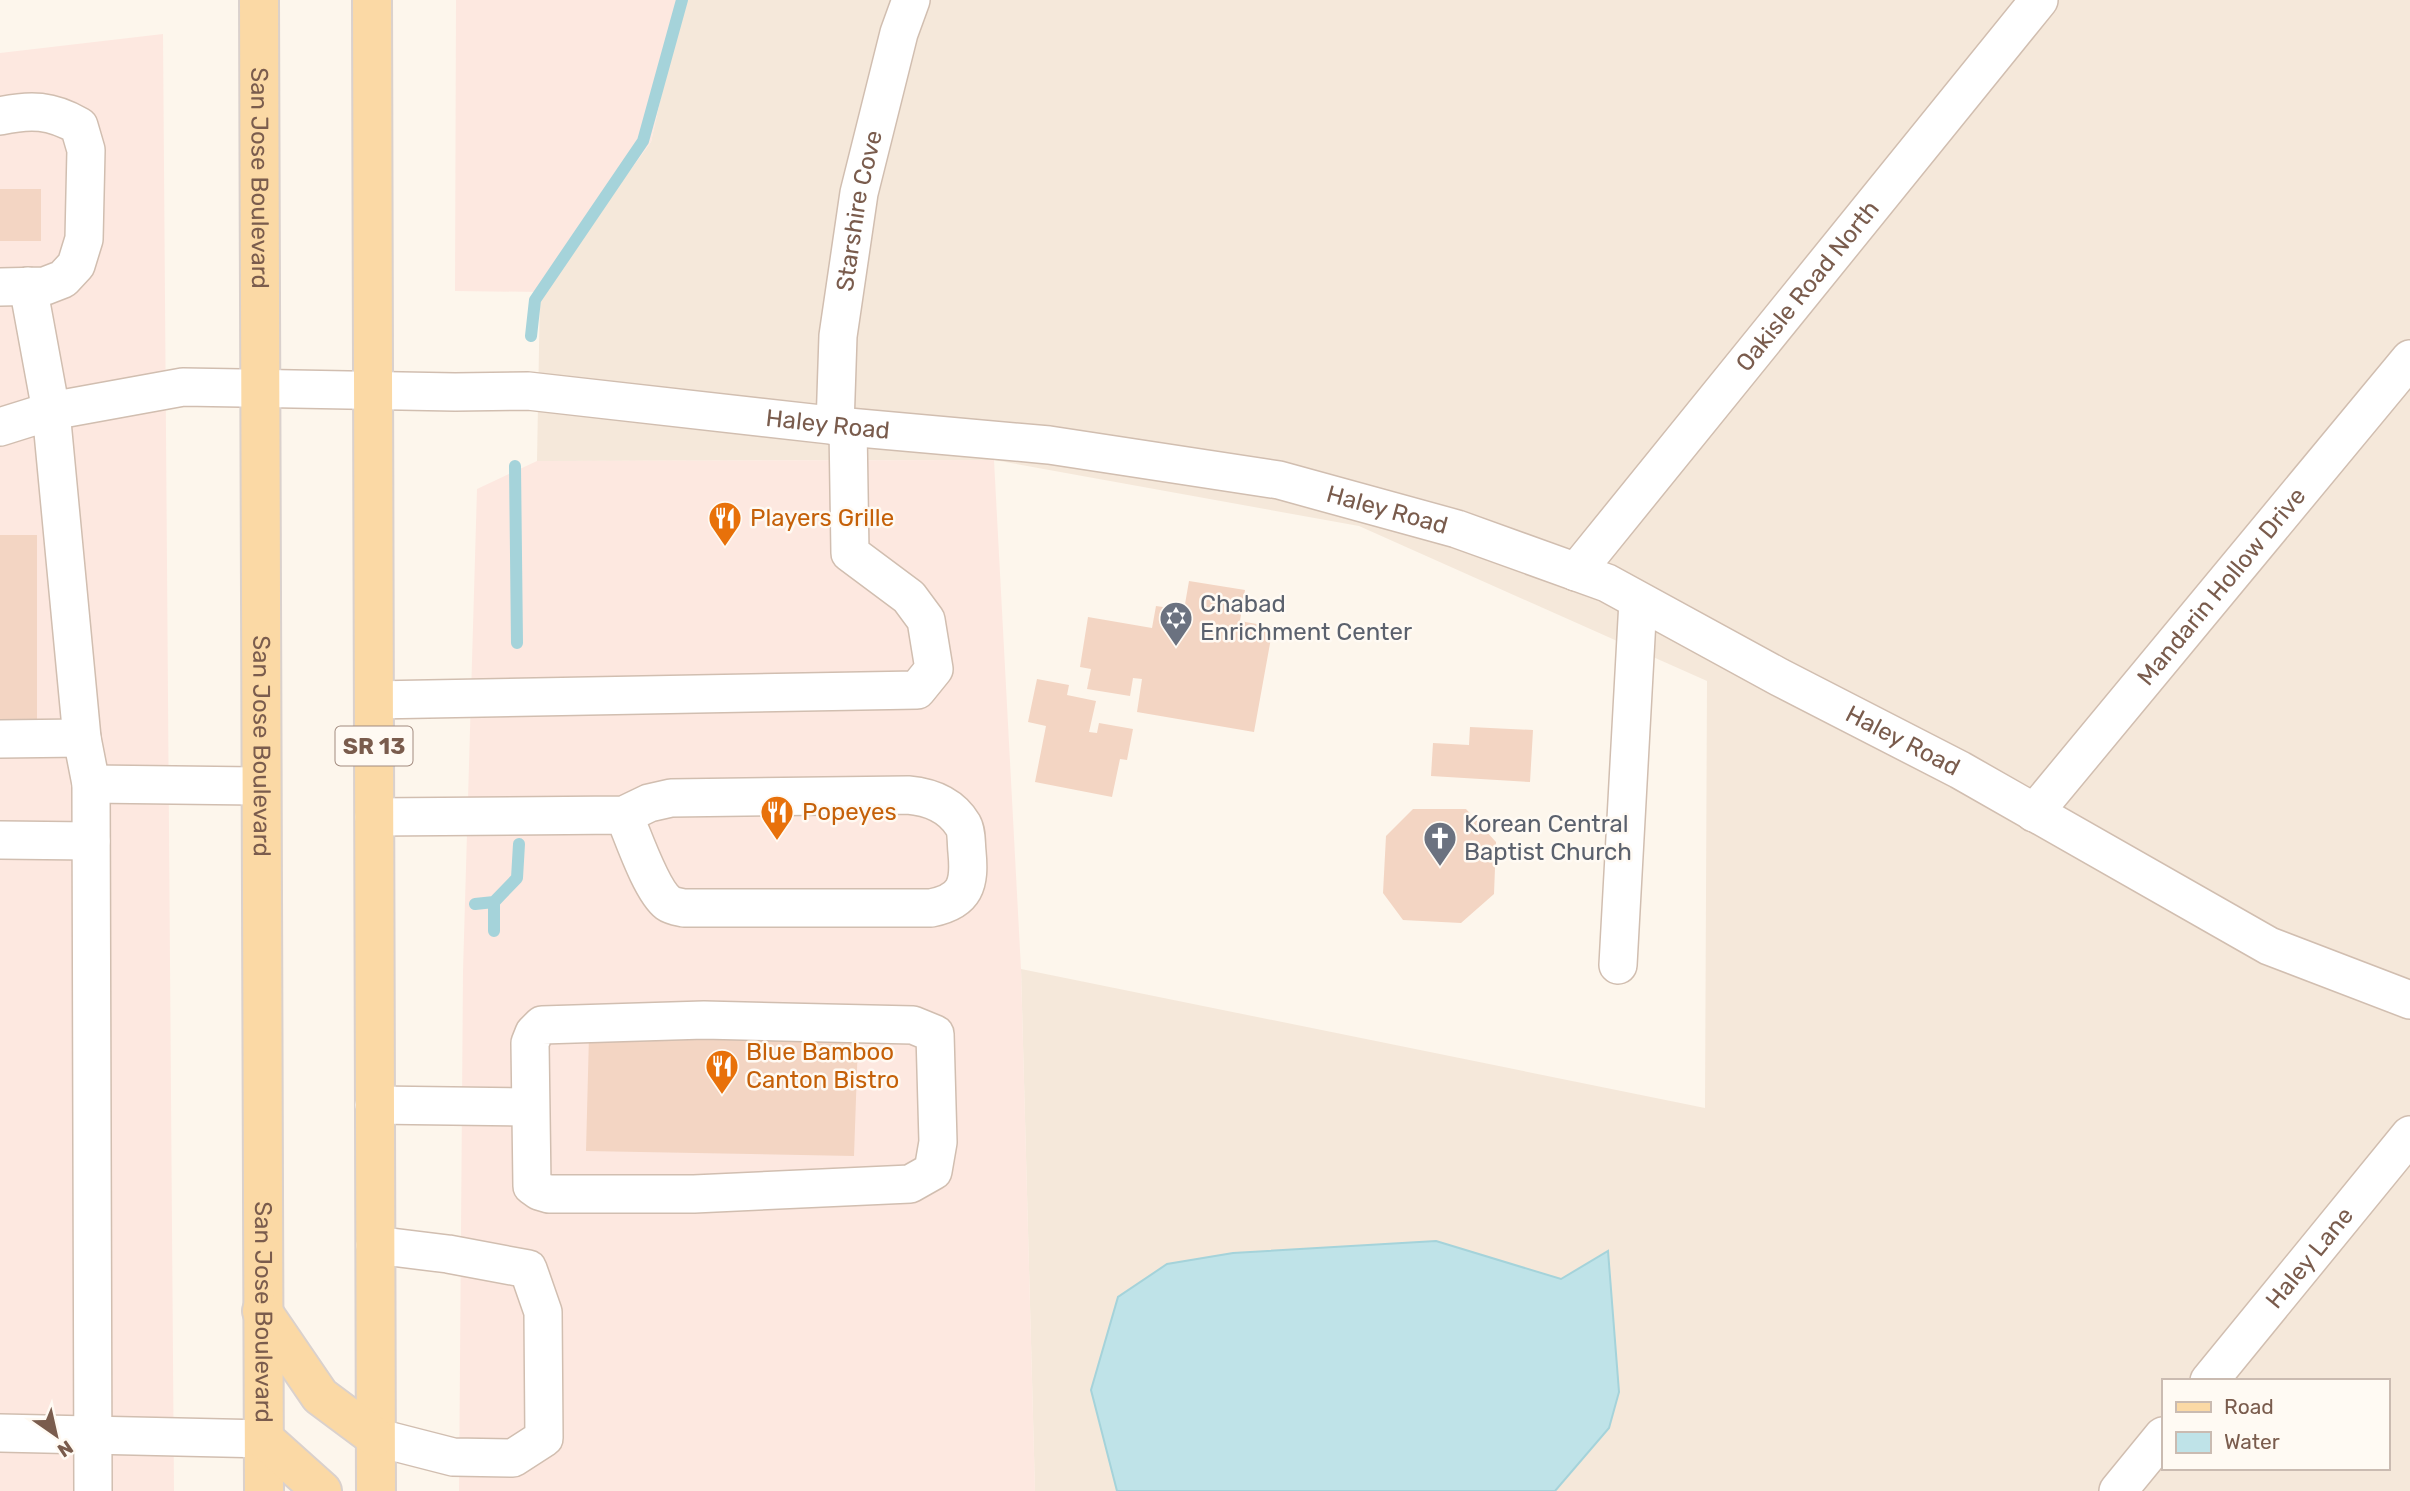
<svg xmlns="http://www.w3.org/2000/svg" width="2410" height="1491" font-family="Rubik,sans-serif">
<rect width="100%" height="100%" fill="#fdf6ec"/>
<path fill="#f5e8da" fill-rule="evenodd" d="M682,0H2410V1491H1035L1021,969L1705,1108L1707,681L1359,526L994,460L537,461L540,292L651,142ZM2163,1381H2387V1468H2163Z"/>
<path fill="#fde8e0" d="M456,0H682L651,142L540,292L455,291Z
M163,34L174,1491H0V53Z
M994,460L1021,969L1035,1491H459L463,971L477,489L537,461Z"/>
<path fill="#bfe3e8" stroke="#a5d3da" stroke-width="2" d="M1436,1241L1561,1279L1608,1251L1619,1392L1609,1428L1555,1491H1117L1091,1390L1118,1297L1167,1264L1233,1253Z"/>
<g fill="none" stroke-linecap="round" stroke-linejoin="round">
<path stroke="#a5d3da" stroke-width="12" d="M531,336L535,300L643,141L682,0
M515,466L517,643
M475,904L494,902
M494,931V902L517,878L519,844"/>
</g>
<path fill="#f3d5c3" d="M0,189H41V241H0Z
M0,535H37V731H0Z
M1189,581L1245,590L1240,621L1273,627L1254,732L1137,712L1142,679L1133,678L1130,696L1087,689L1091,669L1080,667L1088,617L1152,628L1156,606L1184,610Z
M1037,679L1069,685L1067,695L1096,701L1089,732L1097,733L1099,723L1133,729L1127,760L1120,759L1112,797L1035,782L1046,726L1028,722Z
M1470,727L1533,730L1530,782L1431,776L1433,743L1469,745Z
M1413,809H1466L1496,842L1494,894L1461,923L1403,920L1383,893L1386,836Z
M589,1035L858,1041L854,1156L586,1151Z"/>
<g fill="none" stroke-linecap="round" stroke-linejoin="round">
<defs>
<g id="minor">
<path d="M0,116C31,109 51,110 79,126L86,150L84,239L76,265L63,279L45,286L0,287"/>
<path id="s1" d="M28,286L51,411L183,387L455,392L528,391L848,427L1049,445L1279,480L1457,529L1607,583L1779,677L1960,770L2269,946L2410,1000"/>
<path id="s2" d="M835,426L838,336L859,193L899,33L911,0"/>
<path d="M0,427L51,411L82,738L91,784L93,1491"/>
<path id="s3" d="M1576,572L2039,0"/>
<path d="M374,700L917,690L934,669L926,620L909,597L850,553L848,427"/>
<path d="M0,739L82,738"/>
<path d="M91,784L261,786"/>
<path id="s4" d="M2034,813L2410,359"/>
<path d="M374,817L624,815L649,803L671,798L908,795C930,797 951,805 963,825C967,832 966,844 967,852C970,884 966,901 931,908H684C679,907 672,906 668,903C651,890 633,836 624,815"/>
<path d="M0,840L91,841"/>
<path d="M1618,965L1638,601"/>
<path d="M704,1020L913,1025L935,1034L938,1142L933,1171L910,1184L694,1194H549L539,1191L532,1186L530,1043L534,1033L542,1025Z"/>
<path d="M374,1105L529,1107"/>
<path d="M375,1245L448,1254L528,1269L543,1312L544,1438L513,1458L453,1457L375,1437"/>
<path id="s5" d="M2209,1381L2410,1135"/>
<path d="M0,1433L264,1439"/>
<path d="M2118,1491L2163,1436"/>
</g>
<g id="major">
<path id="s6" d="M259,0L264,1491"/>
<path d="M372,0L376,1491"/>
<path d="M262,1311L320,1396L375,1437"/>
<path d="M264,1439L322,1491"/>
</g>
</defs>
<use href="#minor" stroke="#d1beb0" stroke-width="40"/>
<use href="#major" stroke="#dad1cd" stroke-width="42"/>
<use href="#minor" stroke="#fff" stroke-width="37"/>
<use href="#major" stroke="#fbd9a5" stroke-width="38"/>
</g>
<defs>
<symbol id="restaurant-pin" viewBox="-11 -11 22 30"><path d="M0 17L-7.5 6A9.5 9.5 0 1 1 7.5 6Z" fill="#e8710a" stroke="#fffaf3"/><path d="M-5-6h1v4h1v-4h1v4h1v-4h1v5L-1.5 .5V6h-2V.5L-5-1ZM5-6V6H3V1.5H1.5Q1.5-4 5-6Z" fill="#fff"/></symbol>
<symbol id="synagogue-pin" viewBox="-11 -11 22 30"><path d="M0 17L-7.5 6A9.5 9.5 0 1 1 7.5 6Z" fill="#6b7280" stroke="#fffaf3"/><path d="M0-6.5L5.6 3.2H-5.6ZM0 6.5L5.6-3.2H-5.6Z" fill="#fff"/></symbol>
<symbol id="church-pin" viewBox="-11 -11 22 30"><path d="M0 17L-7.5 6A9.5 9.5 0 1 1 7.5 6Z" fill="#6b7280" stroke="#fffaf3"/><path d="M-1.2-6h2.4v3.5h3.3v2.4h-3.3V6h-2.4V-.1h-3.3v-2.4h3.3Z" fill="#fff"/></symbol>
</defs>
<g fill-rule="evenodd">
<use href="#restaurant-pin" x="706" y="499" width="38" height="52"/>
<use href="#synagogue-pin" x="1157" y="599" width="38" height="52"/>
<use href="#restaurant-pin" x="758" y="793" width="38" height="52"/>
<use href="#church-pin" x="1421" y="819" width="38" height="52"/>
<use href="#restaurant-pin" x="703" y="1047" width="38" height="52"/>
</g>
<g text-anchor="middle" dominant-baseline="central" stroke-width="5" stroke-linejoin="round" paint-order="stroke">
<rect fill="#fffaf3" stroke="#a28b7f" stroke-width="2" x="335.5" y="726.5" width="77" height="39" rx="5"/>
<g font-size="23" font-weight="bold" fill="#7a5c4d">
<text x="374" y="746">SR 13</text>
</g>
<g font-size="24" fill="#7a5c4d" stroke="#fffaf3">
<text stroke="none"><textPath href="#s6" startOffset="178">San Jose Boulevard</textPath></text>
<text stroke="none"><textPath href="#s2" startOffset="217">Starshire Cove</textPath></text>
<text stroke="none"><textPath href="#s3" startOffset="368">Oakisle Road North</textPath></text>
<text stroke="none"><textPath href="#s1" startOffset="908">Haley Road</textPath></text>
<text stroke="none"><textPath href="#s1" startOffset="1475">Haley Road</textPath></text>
<text stroke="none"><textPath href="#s4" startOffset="294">Mandarin Hollow Drive</textPath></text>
<text stroke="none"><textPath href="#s1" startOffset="2042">Haley Road</textPath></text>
<text stroke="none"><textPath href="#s6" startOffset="746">San Jose Boulevard</textPath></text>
<text stroke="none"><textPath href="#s5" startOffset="159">Haley Lane</textPath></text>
<text stroke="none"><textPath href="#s6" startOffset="1312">San Jose Boulevard</textPath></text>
</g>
<g font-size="24" fill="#c56008" stroke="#fffaf3" text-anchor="start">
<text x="750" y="518">Players Grille</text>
<text x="802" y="812">Popeyes</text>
<text x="746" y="1052">Blue Bamboo<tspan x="746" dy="28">Canton Bistro</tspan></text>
</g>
<g font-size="24" fill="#5b616d" stroke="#fffaf3" text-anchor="start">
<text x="1200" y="604">Chabad<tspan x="1200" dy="28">Enrichment Center</tspan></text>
<text x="1464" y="824">Korean Central<tspan x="1464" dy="28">Baptist Church</tspan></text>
</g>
</g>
<rect x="2162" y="1379" width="228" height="91" fill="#fffaf3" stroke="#cabbb1" stroke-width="2"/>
<rect x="2176" y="1402" width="35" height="10" fill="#fbd9a5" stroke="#cabbb1" stroke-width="2"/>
<text x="2224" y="1414" font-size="21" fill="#7a5c4d">Road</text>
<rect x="2176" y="1432" width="35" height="21" fill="#bfe3e8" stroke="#cabbb1" stroke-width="2"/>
<text x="2224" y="1449" font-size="21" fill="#7a5c4d">Water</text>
<g transform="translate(56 1435) rotate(146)" stroke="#fffaf3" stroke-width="5" paint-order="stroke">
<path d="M0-5L12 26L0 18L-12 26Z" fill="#7a5c4d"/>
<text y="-10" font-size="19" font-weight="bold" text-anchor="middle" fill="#7a5c4d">N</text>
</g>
</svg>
